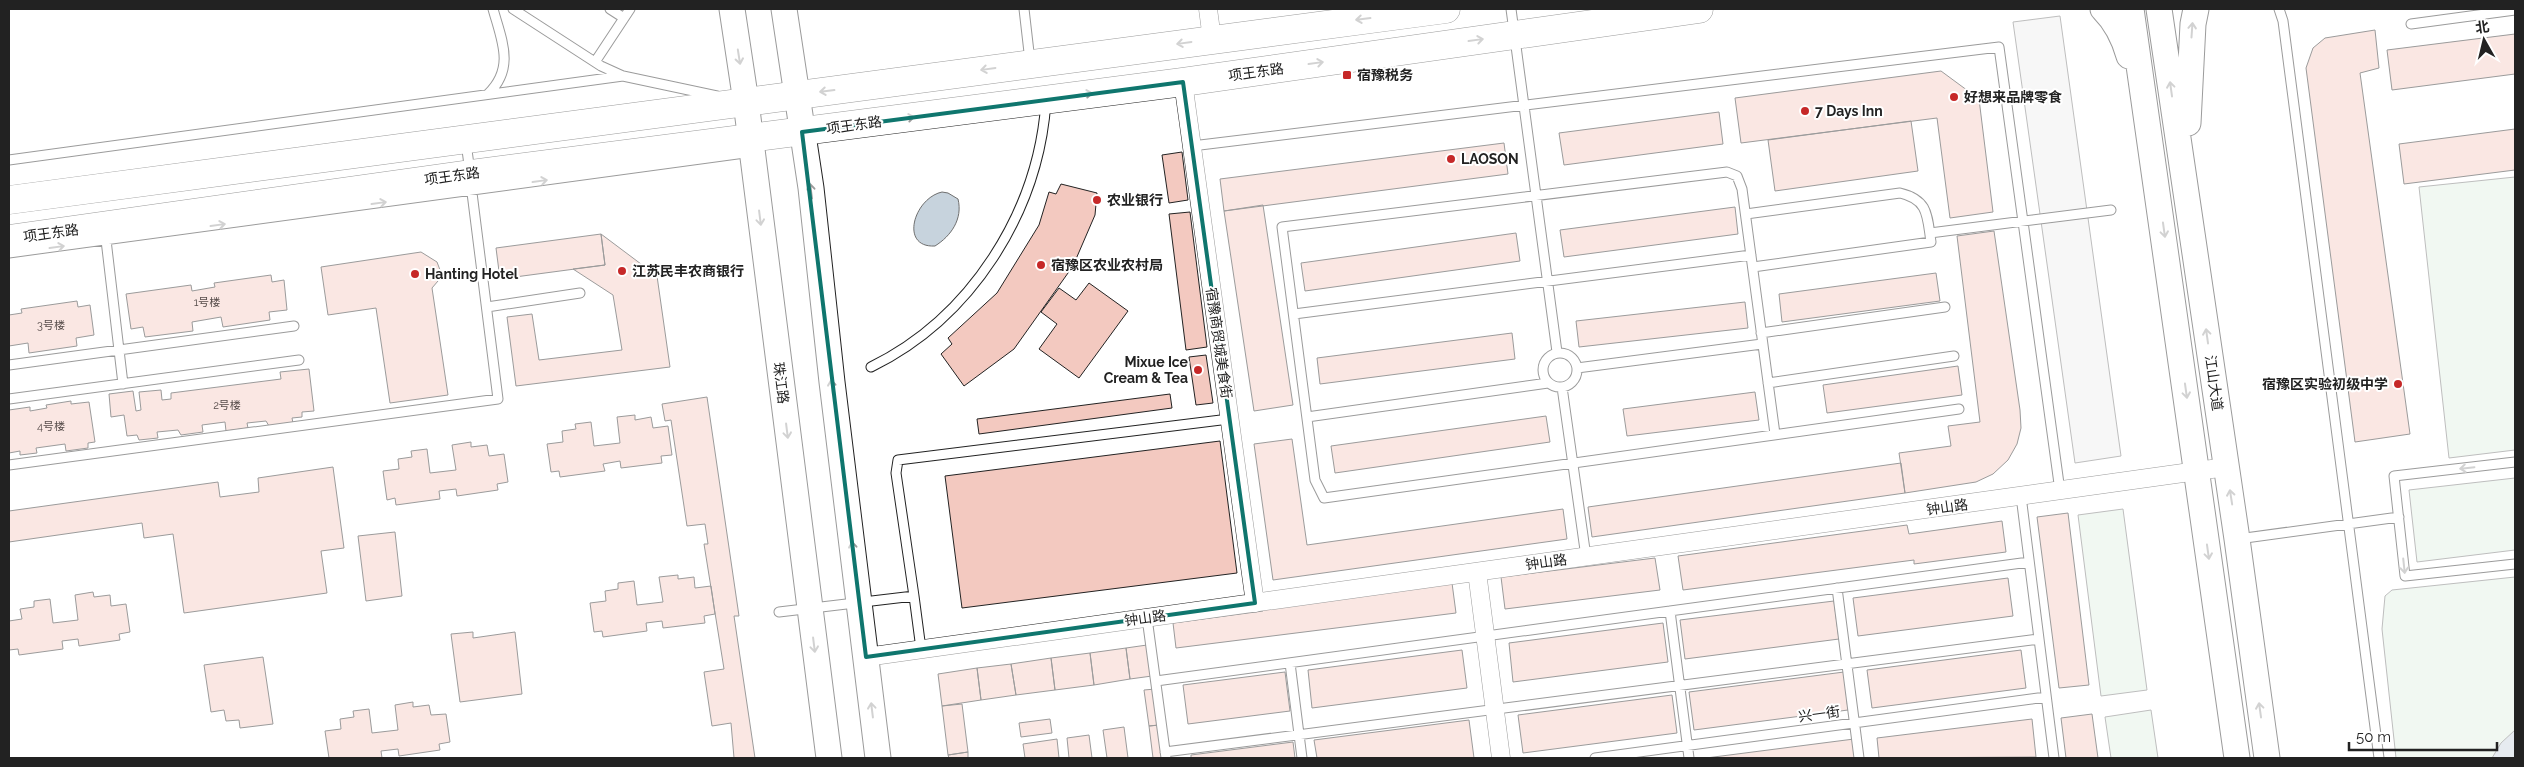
<svg xmlns="http://www.w3.org/2000/svg" width="2524" height="767" font-family="Raleway,'Noto Sans SC',sans-serif">
<rect width="100%" height="100%" fill="#fff"/>
<path fill="#e0efe3" stroke="#6f6f6f" d="M2515,177V450L2449,458L2419,187Z
M2515,478V550L2417,562L2409,490Z
M2123,509L2147,690L2101,696L2078,515Z
M2515,577V758H2396L2382,629L2385,596L2392,590Z
M2151,710L2158,758H2111L2105,717Z"/>
<path fill="#ededed" stroke="#6f6f6f" d="M2060,16L2121,456L2075,463L2013,22Z"/>
<path fill="#c7d3dd" stroke="#6f6f6f" d="M942,192L948,193L958,199C963,219 951,236 935,246C899,248 914,198 942,192Z
M2515,730V758H2492L2501,743Z"/>
<path fill="#f3c9c0" stroke="#222" d="M2375,30L2379,68L2360,73L2410,434L2355,442L2306,68L2313,48L2325,38Z
M2515,34V74L2392,90L2387,50Z
M1941,71L1979,99L1993,212L1950,218L1937,118L1741,143L1735,98Z
M1719,112L1723,144L1564,165L1559,133Z
M1911,121L1918,171L1775,191L1768,140Z
M2515,129V170L2404,184L2399,144Z
M1504,143L1508,174L1224,211L1220,179Z
M1182,152L1188,200L1169,203L1162,155Z
M1061,184L1097,193L1095,215L1073,266L1014,349L964,386L941,354L952,344L948,338L997,293L1039,225L1049,192L1056,194Z
M1263,205L1293,405L1254,411L1224,211Z
M1735,207L1738,234L1564,257L1560,230Z
M1190,212L1207,347L1186,350L1169,214Z
M1994,231L2020,410L2021,428L2017,444L2008,460L1993,474L1976,482L1905,493L1899,453L1951,446L1948,426L1980,422L1957,236Z
M1516,233L1520,261L1305,291L1301,263Z
M601,234L605,265L500,279L496,248Z
M601,234L657,276L670,367L516,386L507,317L532,314L539,360L622,350L613,295L573,269L605,265Z
M421,252L437,262L440,270L438,281L432,288L448,395L390,403L376,308L328,315L321,267Z
M1936,273L1940,301L1782,322L1779,294Z
M271,275L272,282L284,280L287,310L269,312L270,320L223,327L221,317L192,322L193,331L145,337L143,327L131,329L126,294L191,285L192,291L215,287L214,283Z
M1089,283L1128,311L1079,378L1039,349L1057,324L1041,312L1059,288L1076,300Z
M77,301L78,307L90,305L94,335L76,338L77,346L29,353L28,343L9,346V315L22,313L21,309Z
M1745,302L1748,328L1579,347L1576,321Z
M1512,333L1515,359L1320,384L1317,358Z
M1206,355L1213,403L1196,405L1189,357Z
M1958,366L1962,395L1827,413L1823,385Z
M309,369L314,411L302,412V417L292,418L293,423L269,426L266,421L247,423L248,428L226,431L225,422L202,425L203,432L181,435L178,430L157,432L158,438L139,440L137,435L127,436L124,415L111,417L109,394L133,391L136,411L141,410L139,392L161,390L162,400L171,399V393L281,379L280,372Z
M1755,392L1759,420L1627,436L1623,409Z
M1170,394L1172,408L979,434L977,419Z
M707,397L739,616H734L755,758H734L731,723L712,726L704,672L724,669L704,544H708L705,524L687,526L671,420L665,421L662,404Z
M71,401V404L89,402L95,442L88,443V448L66,451L65,444L36,448L37,453L20,455V451L9,453V410L30,407V411L47,408L46,405Z
M635,415V420L651,417L653,428L668,426L672,455L661,456L662,463L621,468L620,461L603,464L605,471L560,477L559,471L551,472L547,444L563,442L562,431L576,429L575,424L591,422L594,446L620,443L617,417Z
M1546,416L1550,442L1335,473L1331,446Z
M1292,439L1307,545L1563,509L1567,539L1273,580L1254,444Z
M1220,441L1237,573L962,608L945,476Z
M471,442V447L487,445L489,456L504,454L508,482L497,484L498,490L457,496L456,489L439,491L440,499L396,505L395,498L387,500L383,471L399,469L398,459L412,457L411,451L427,449L430,473L456,470L452,445Z
M1901,463L1905,493L1592,537L1588,507Z
M333,467L344,548L321,551L327,593L184,613L173,534L144,538L142,523L9,542V511L218,482L220,497L259,492L258,478Z
M2068,513L2089,685L2059,688L2037,517Z
M2002,521L2006,552L1914,564V560L1683,590L1678,556L1907,525L1909,534Z
M395,532L402,596L366,601L358,536Z
M1655,558L1660,590L1505,609L1501,577Z
M678,575V579L694,577L695,588L711,586L715,614L704,616L705,623L663,628L662,621L646,623L647,631L603,637L602,631L594,632L590,603L606,601L605,591L618,589V583L634,581L637,605L663,602L659,577Z
M2008,578L2013,616L1858,636L1853,598Z
M1452,583L1456,613L1176,648L1173,623L1263,611L1262,607Z
M93,592L94,597L110,595L111,606L126,604L130,632L119,634L120,640L79,646L78,639L62,641L63,649L19,655L18,649L9,650V621L22,619L20,609L34,607V601L50,599L53,623L78,620L75,595Z
M1834,601L1839,639L1685,659L1680,620Z
M1663,623L1668,662L1513,682L1509,643Z
M473,632V638L515,632L522,694L460,702L451,634Z
M1147,645L1152,676L1130,679L1126,648Z
M1126,648L1130,679L1094,685L1090,653Z
M1462,650L1467,688L1312,708L1308,670Z
M2021,650L2026,688L1872,708L1867,670Z
M1090,653L1094,685L1055,690L1051,658Z
M263,657L273,724L240,728L239,720L226,721L224,710L211,712L204,665Z
M1051,658L1055,690L1016,695L1011,664Z
M1011,664L1016,695L981,700L977,668Z
M977,668L981,700L942,706L938,674Z
M1285,672L1290,711L1188,724L1183,685Z
M1844,672L1848,710L1694,730L1689,692Z
M1155,689L1159,725L1149,726L1144,690Z
M1672,695L1677,733L1523,753L1518,715Z
M413,702V707L429,705L431,715L446,714L450,742L439,744L440,750L399,756L398,749L381,751L382,758H329L325,731L341,729L340,719L354,717L353,711L369,709L372,733L398,730L395,705Z
M962,704L968,752L948,755L942,706Z
M2092,714L2098,758H2066L2061,718Z
M1050,719L1052,733L1021,737L1019,723Z
M2032,719L2036,757L1879,758L1877,738Z
M1469,720L1474,758H1317L1314,740Z
M1159,725L1164,758H1153L1149,726Z
M1124,727L1128,758H1107L1103,730Z
M1089,735L1092,758H1069L1067,738Z
M1057,739L1059,758H1025L1023,744Z
M1854,739L1857,758H1706Z
M1293,742L1295,758H1191V755Z
M968,752V758H949L948,755Z"/>
<g fill="none" stroke-linecap="round" stroke-linejoin="round">
<defs>
<path id="lane" d="M513,9L601,66L623,76L717,96
M610,9L624,18
M1024,9L1030,61
M1511,9L1557,352
M2279,9L2283,21L2379,758
M2411,24L2515,10
M595,62L630,9
M488,94C515,68 502,41 493,9
M466,143L470,172
M1192,146L1999,47L2060,491
M9,160L623,76
M1746,214L1900,193C1929,200 1927,216 1931,242L1753,267
M1930,233L2111,210
M106,240L123,384
M9,253L752,152
M487,307L580,293
M1294,314L1751,255
M1761,333L1945,307
M1543 370a17 17 0 1 1 34 0a17 17 0 1 1-34 0Z
M9,365L294,326
M871,367C971,318 1038,213 1046,102
M1577,368L1762,344
M1768,383L1954,356
M1562,387L1586,557
M9,399L299,360
M1307,417L1548,383
M1775,434L1742,189L1737,176L1727,172L1282,227L1315,480L1324,498L1959,409
M2515,462L2394,476L2405,576L2515,564
M9,465L498,399L471,185
M2021,496L2054,758
M2238,539L2399,517
M1837,588L1859,758
M914,596L921,649
M1670,611L1689,758
M779,612L914,596L896,473L898,460L1229,419
M1147,618L1166,758
M1290,663L1302,758
M1156,681L2029,562
M1165,752L2039,639
M1595,758L2046,697"/>
<path id="street" d="M1208,9L1212,39
M1183,82L1255,603
M1477,572L1501,758
M866,657L2226,467"/>
<path id="secondary" d="M732,9L746,102L829,758
M784,9L811,188L832,382L878,758
M2103,9C2116,22 2124,38 2129,56
M2131,9L2237,758
M2159,9L2237,539L2267,758
M2188,123L2193,24L2196,9"/>
<path id="primary" d="M9,200L1446,9
M9,239L470,174L1183,82L1699,9"/>
</defs>
<use href="#lane" stroke="#222" stroke-width="11"/>
<use href="#street" stroke="#222" stroke-width="19"/>
<use href="#secondary" stroke="#222" stroke-width="27"/>
<use href="#primary" stroke="#222" stroke-width="29"/>
<use href="#lane" stroke="#fff" stroke-width="9"/>
<use href="#street" stroke="#fff" stroke-width="18"/>
<use href="#secondary" stroke="#fff" stroke-width="25"/>
<use href="#primary" stroke="#fff" stroke-width="28"/>
</g>
<defs><path id="oneway-shaft" d="M-6 0H5M1.5-3L5.5 0L1.5 3" fill="none" stroke-width="1.6" stroke-linecap="round" stroke-linejoin="round" transform="scale(1.25)"/></defs>
<g stroke="#9c9c9c">
<use href="#oneway-shaft" transform="translate(1363 19) rotate(173)"/>
<use href="#oneway-shaft" transform="translate(2192 30) rotate(-86)"/>
<use href="#oneway-shaft" transform="translate(1476 40) rotate(-8)"/>
<use href="#oneway-shaft" transform="translate(1184 43) rotate(172)"/>
<use href="#oneway-shaft" transform="translate(739 57) rotate(81)"/>
<use href="#oneway-shaft" transform="translate(1316 63) rotate(-8)"/>
<use href="#oneway-shaft" transform="translate(988 69) rotate(172)"/>
<use href="#oneway-shaft" transform="translate(2171 89) rotate(-98)"/>
<use href="#oneway-shaft" transform="translate(827 91) rotate(173)"/>
<use href="#oneway-shaft" transform="translate(1085 94) rotate(-7)"/>
<use href="#oneway-shaft" transform="translate(907 118) rotate(-8)"/>
<use href="#oneway-shaft" transform="translate(540 181) rotate(-8)"/>
<use href="#oneway-shaft" transform="translate(811 191) rotate(-97)"/>
<use href="#oneway-shaft" transform="translate(379 203) rotate(-8)"/>
<use href="#oneway-shaft" transform="translate(760 218) rotate(83)"/>
<use href="#oneway-shaft" transform="translate(218 225) rotate(-8)"/>
<use href="#oneway-shaft" transform="translate(2164 230) rotate(82)"/>
<use href="#oneway-shaft" transform="translate(57 247) rotate(-8)"/>
<use href="#oneway-shaft" transform="translate(2207 336) rotate(-98)"/>
<use href="#oneway-shaft" transform="translate(832 387) rotate(-97)"/>
<use href="#oneway-shaft" transform="translate(2186 391) rotate(82)"/>
<use href="#oneway-shaft" transform="translate(787 431) rotate(83)"/>
<use href="#oneway-shaft" transform="translate(2467 468) rotate(174)"/>
<use href="#oneway-shaft" transform="translate(2231 497) rotate(-99)"/>
<use href="#oneway-shaft" transform="translate(853 549) rotate(-97)"/>
<use href="#oneway-shaft" transform="translate(2208 552) rotate(82)"/>
<use href="#oneway-shaft" transform="translate(2404 566) rotate(84)"/>
<use href="#oneway-shaft" transform="translate(814 645) rotate(83)"/>
<use href="#oneway-shaft" transform="translate(872 710) rotate(-97)"/>
<use href="#oneway-shaft" transform="translate(2260 710) rotate(-98)"/>
</g>
<path d="M0 0H2524V767H0ZM1183,82L1255,603L866,657L802,132Z" fill="#fff" fill-opacity=".55" fill-rule="evenodd"/>
<path fill="none" stroke="#0f766e" stroke-width="4" stroke-linejoin="round" d="M1183,82L1255,603L866,657L802,132Z"/>
<g fill="#c62828" stroke="#fff" stroke-width="2">
<rect x="1342" y="70" width="10" height="10" rx="2.5"/>
<circle cx="1954" cy="97" r="5"/>
<circle cx="1805" cy="111" r="5"/>
<circle cx="1451" cy="159" r="5"/>
<circle cx="1097" cy="200" r="5"/>
<circle cx="1041" cy="265" r="5"/>
<circle cx="622" cy="271" r="5"/>
<circle cx="415" cy="274" r="5"/>
<circle cx="1198" cy="370" r="5"/>
<circle cx="2398" cy="384" r="5"/>
</g>
<g text-anchor="middle" dominant-baseline="central" stroke-width="4" stroke-linejoin="round" paint-order="stroke">
<g font-size="11" fill="#564c4a">
<text x="207" y="302">1号楼</text>
<text x="51" y="325">3号楼</text>
<text x="227" y="405">2号楼</text>
<text x="51" y="426">4号楼</text>
</g>
<g font-size="14" fill="#222" stroke="#fff">
<text transform="translate(1256 72) rotate(-8)">项王东路</text>
<text transform="translate(854 125) rotate(-8)">项王东路</text>
<text transform="translate(452 176) rotate(-8)">项王东路</text>
<text transform="translate(51 233) rotate(-8)">项王东路</text>
<text transform="translate(1219 343) rotate(82)">宿豫商贸城美食街</text>
<text transform="translate(781 383) rotate(83)">珠江路</text>
<text transform="translate(2214 383) rotate(82)">江山大道</text>
<text transform="translate(1947 507) rotate(-8)">钟山路</text>
<text transform="translate(1546 562) rotate(-8)">钟山路</text>
<text transform="translate(1145 618) rotate(-8)">钟山路</text>
<text transform="translate(1819 714) rotate(-8)">兴一街</text>
</g>
<g font-size="14" font-weight="bold" fill="#222" stroke="#fff" text-anchor="start">
<text x="1357" y="75">宿豫税务</text>
<text x="1964" y="97">好想来品牌零食</text>
<text x="1815" y="111">7 Days Inn</text>
<text x="1461" y="159">LAOSON</text>
<text x="1107" y="200">农业银行</text>
<text x="1051" y="265">宿豫区农业农村局</text>
<text x="632" y="271">江苏民丰农商银行</text>
<text x="425" y="274">Hanting Hotel</text>
<text x="1188" y="362" text-anchor="end">Mixue Ice<tspan x="1188" dy="16">Cream &amp; Tea</tspan></text>
<text x="2388" y="384" text-anchor="end">宿豫区实验初级中学</text>
</g>
</g>
<rect width="2524" height="767" fill="none" stroke="#222222" stroke-width="20"/>
<g transform="translate(2484 40) rotate(352)" stroke="#ffffff" stroke-width="4" paint-order="stroke">
<path d="M0-4L9 19L0 12L-9 19Z" fill="#222222"/>
<text y="-8" font-size="14" font-weight="bold" text-anchor="middle" fill="#222222">北</text>
</g>
<path d="M2349 742v8h148v-8" fill="none" stroke="#222222" stroke-width="2.5"/>
<text x="2356" y="742" font-size="15" fill="#222222" stroke="#ffffff" stroke-width="4" paint-order="stroke">50 m</text>
</svg>
